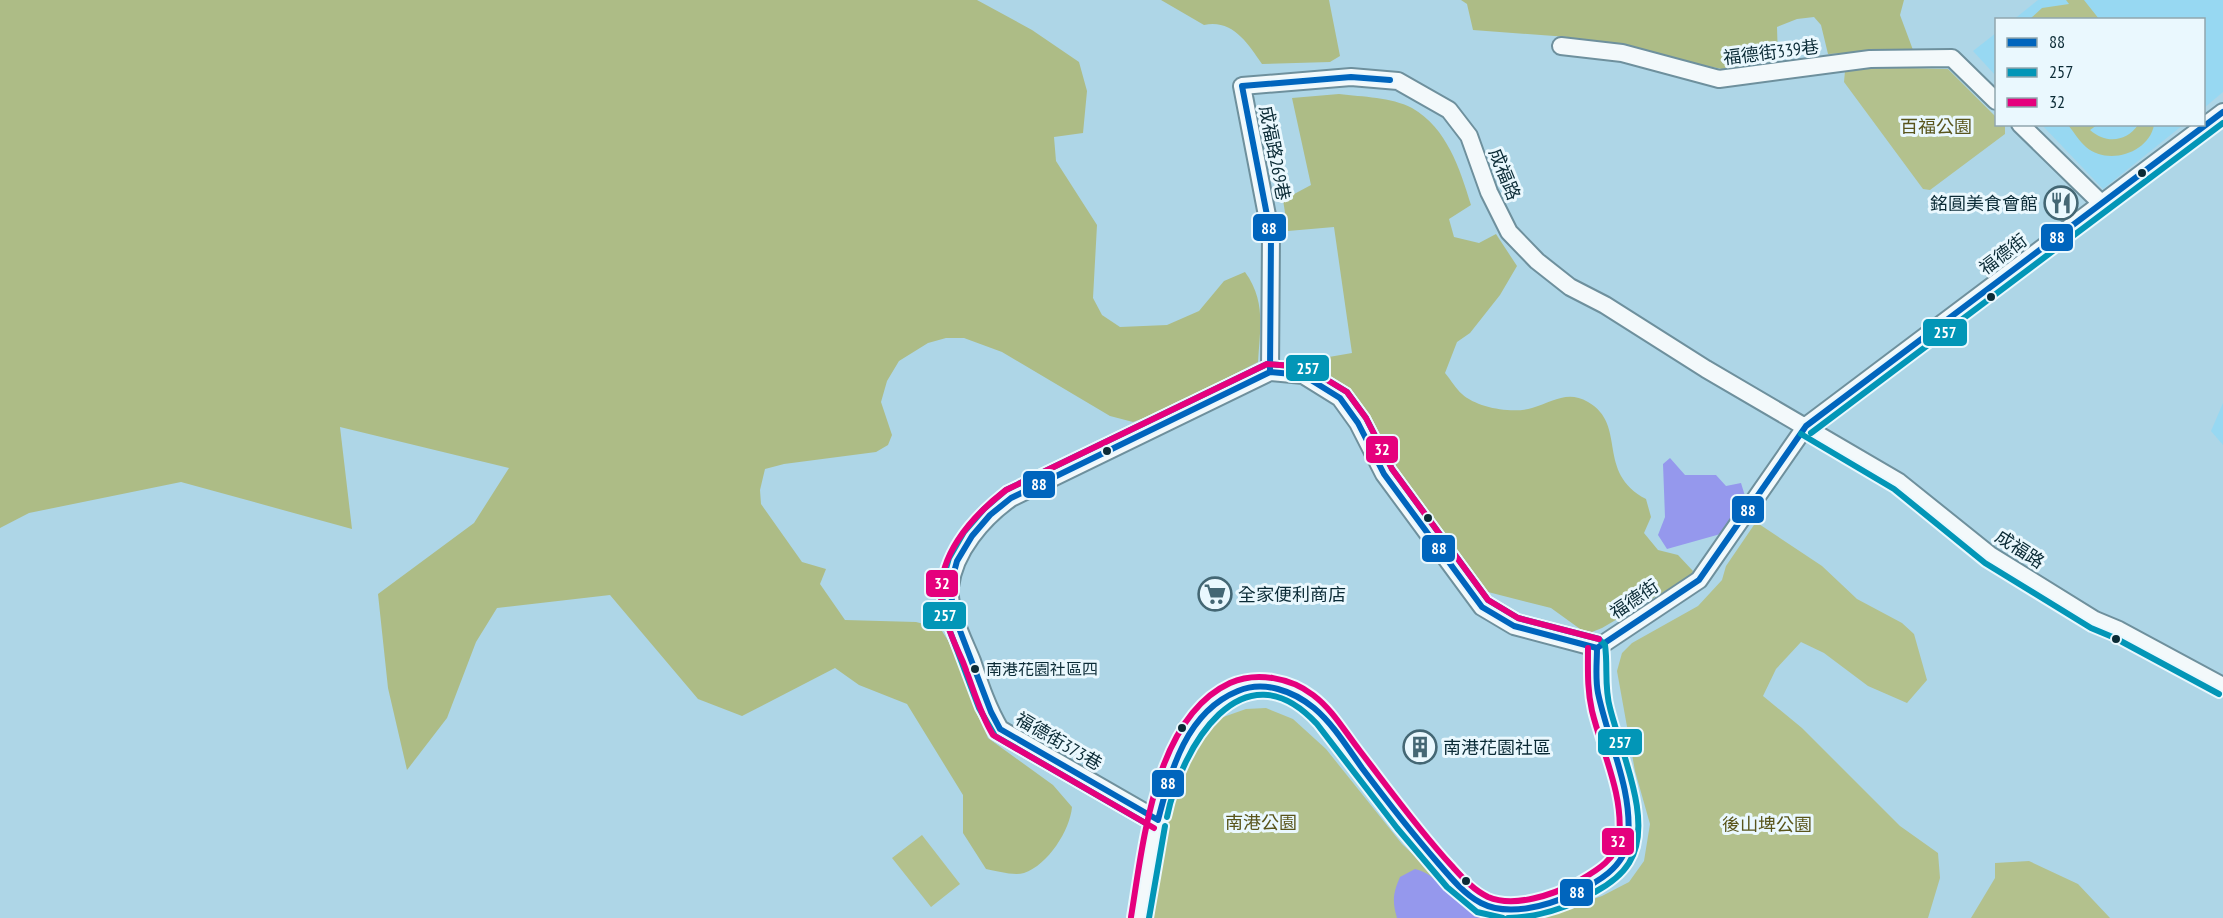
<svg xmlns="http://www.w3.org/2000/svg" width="2223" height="918" font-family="'PT Sans Narrow','Noto Sans TC',sans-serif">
<rect width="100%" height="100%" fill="#aed6e7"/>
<path fill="#97d8f2" d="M2038,0H2223V92L2204,108V20H2013Z
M1996,33V76L1973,51Z
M2042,125H2183L2103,189Z
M2223,403V445L2211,431Z"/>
<path fill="#b3c18d" d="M2066,0H2084L2099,19H2030L2042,8L2069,4Z
M1871,67L1948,69L1996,117V124L2005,125V134L1930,190L1923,189L1844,82L1845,71Z
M2068,125H2097L2090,130C2106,144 2126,142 2138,125H2154C2149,153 2108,166 2086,147C2079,141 2074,132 2068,125Z
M1756,522L1822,566L1857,599L1902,623L1914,634L1927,680L1907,703L1868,686L1824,653L1801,642L1776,669L1763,696L1802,728L1900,826L1938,853L1940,878L1928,918H1539L1602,896L1629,882L1644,861L1650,824L1635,771L1617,671L1622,653L1632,643L1698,606L1722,580L1726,566Z
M1266,708L1293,719L1326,749L1402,844L1461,900L1486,918H1145L1162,825L1181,753L1209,722L1246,709Z
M922,835L960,884L931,907L892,858Z
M2029,861L2078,884L2110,918H1971L1995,878V863Z"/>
<path fill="#adbc86" d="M0,0H977L1032,30L1079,62L1087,91L1083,133L1054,137L1056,161L1097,225L1093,298L1102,315L1120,327L1167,325L1199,311L1224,281L1245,272C1266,301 1260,328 1258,362L1161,412L1133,422L1110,416L1002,352L964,338H946L928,343L899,361L887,381L881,402L892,435L888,445L876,452L784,464L765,469L760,490L761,504L802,562L826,569L820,584L845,620L916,622L940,628L949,642L988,738L1053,785L1072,807C1070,830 1048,865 1024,873C1014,876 997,871 986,869L963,833V795L907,704L859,685L835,668L742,716L698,699L610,595L497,608L476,642L447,718L407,770L388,688L378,594L474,523L509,468L340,427L352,529L181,482L29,513L0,528Z
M1161,0H1329L1340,56L1330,62L1262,64C1247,42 1232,19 1204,25Z
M1461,0H1904L1900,15L1913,50L1828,54L1821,25L1814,17L1797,19L1777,27L1778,60L1722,69L1568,37L1473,30L1467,4Z
M1339,94C1363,97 1391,97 1412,108C1447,128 1460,169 1471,205L1449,219L1454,237L1479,243L1496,234L1517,266L1500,295L1470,333L1457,342L1445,373C1451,380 1456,389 1462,394C1477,408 1513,414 1532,408C1553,402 1567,390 1588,402C1628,425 1595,472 1646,499L1651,517L1644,533L1658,550L1678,555L1693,571L1691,576L1602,628L1587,634L1551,608L1488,592L1465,577L1423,511L1410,501L1386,465L1354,398L1328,375L1300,362L1352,353L1334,227L1288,231L1283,200L1311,185L1292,98Z"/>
<path fill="#9598ed" d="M1670,458L1685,475H1716L1726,486L1741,483L1745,496L1724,533L1667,549L1658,535L1665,517L1663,464Z
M1415,869C1438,874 1460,906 1485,918H1397C1392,901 1393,893 1400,877Z"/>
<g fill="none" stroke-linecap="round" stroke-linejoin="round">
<defs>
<path id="street" d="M1561,46L1622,53L1719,79L1870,59L1952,58L1996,101
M2020,124L2102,204
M1270,372L1271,236L1242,86L1351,77L1398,81L1449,110L1469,136L1489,192L1509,232L1537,261L1570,287L1605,305L1706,369L1899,482L1990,555L2095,620L2119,630L2223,686
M1597,648L1699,580L1806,426L2223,112
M1158,820L1000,729C987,707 980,685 972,661C963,639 948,611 950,587C954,551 983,518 1011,498L1270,372L1303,375L1340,398L1358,423L1384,474L1482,607L1514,626L1597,648
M1140,918C1153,848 1156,755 1214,706C1222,700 1228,693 1238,690C1263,683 1286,687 1307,702C1323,714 1337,734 1348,750C1378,789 1407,828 1439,865C1452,879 1465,895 1482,904C1505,917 1559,903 1581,890C1601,878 1626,866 1628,839C1633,790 1605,740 1597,692C1595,678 1597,662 1597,648"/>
</defs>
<use href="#street" stroke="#6e909d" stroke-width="20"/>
<use href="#street" stroke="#f3f9fb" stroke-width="16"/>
<defs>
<path id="bus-1" d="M1242,86L1271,236L1270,372
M1242,86L1351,77L1390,80
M1270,372L1303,375L1340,398L1358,423L1384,474L1482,607L1514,626L1597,648C1597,663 1595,678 1598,693C1608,741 1633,790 1628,839C1625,868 1596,883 1573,894C1547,906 1508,917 1481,903C1464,894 1450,877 1438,863C1411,832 1386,800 1362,768C1347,747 1333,724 1314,708C1293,691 1264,680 1238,691C1186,712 1171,770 1158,820L1000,729L991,712L954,615L950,587L957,561L972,536L990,515L1011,498Z
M1597,648L1699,580L1806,426L2223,112"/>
<path id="bus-2" d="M1811,433L2223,123
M1801,434L1894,489L1985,563L2091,628L2115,638L2219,694
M1167,817C1181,748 1242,643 1317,724L1397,828L1447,887L1477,912L1503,918
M1147,824L995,736L979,708L945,618L941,586L949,558L964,532L984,509L1006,490L1267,364L1306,367L1347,392L1366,418L1392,469L1488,600L1518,618L1599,639L1605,645C1608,666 1604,687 1610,708C1620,750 1655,823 1629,863C1621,876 1608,885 1595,892C1568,908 1539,917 1508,918
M1149,918L1165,826"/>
<path id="bus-3" d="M1154,828L993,735C979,712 973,687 963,662C955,644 946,626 942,606C934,558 971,517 1006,490L1267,364L1306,367L1347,392L1366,418L1392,469L1488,600L1518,618L1599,639
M1131,917C1143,845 1154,718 1230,683C1257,671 1291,678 1313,695C1333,710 1345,732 1360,751C1390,790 1418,829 1451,865C1462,877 1473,890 1488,897C1514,908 1553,895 1577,882C1594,872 1617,860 1619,838C1624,795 1602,752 1592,711C1587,689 1588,670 1588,648"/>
</defs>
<use href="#bus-1" stroke="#eaf8fe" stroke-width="10"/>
<use href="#bus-2" stroke="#eaf8fe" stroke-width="10"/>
<use href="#bus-3" stroke="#eaf8fe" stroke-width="10"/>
<use href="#bus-1" stroke="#0065bd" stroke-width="6"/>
<use href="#bus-2" stroke="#0296b7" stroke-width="6"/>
<use href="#bus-3" stroke="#e5007d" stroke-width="6"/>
</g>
<defs>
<symbol id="restaurant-ring" viewBox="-11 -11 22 22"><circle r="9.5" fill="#eaf8fe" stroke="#446774" stroke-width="1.5"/><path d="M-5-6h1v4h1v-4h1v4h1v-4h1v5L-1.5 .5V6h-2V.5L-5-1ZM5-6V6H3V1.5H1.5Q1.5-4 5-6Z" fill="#446774"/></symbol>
<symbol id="supermarket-ring" viewBox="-11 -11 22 22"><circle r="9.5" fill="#eaf8fe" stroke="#446774" stroke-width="1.5"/><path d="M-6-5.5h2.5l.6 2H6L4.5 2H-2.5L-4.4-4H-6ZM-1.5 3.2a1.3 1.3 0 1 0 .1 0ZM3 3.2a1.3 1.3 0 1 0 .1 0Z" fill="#446774"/></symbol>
<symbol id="building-ring" viewBox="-11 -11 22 22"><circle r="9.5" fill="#eaf8fe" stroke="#446774" stroke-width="1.5"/><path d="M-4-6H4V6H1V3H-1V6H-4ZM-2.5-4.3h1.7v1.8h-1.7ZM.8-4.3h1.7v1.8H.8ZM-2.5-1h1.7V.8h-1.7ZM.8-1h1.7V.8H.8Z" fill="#446774"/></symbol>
</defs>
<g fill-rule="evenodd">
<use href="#restaurant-ring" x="2042" y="184" width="38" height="38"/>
<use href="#supermarket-ring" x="1196" y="575" width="38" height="38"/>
<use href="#building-ring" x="1401" y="728" width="38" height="38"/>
</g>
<g fill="#0b2b36" stroke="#eaf8fe" stroke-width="2">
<circle cx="2142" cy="173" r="5"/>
<circle cx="1991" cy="297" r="5"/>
<circle cx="1107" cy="451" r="5"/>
<circle cx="1428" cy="518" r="5"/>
<circle cx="2116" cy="639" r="5"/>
<circle cx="975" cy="669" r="5"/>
<circle cx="1182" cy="728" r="5"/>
<circle cx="1466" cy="881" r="5"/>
</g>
<g text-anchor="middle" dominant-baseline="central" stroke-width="6" stroke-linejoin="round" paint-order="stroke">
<g font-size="16" fill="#0b2b36" stroke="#eaf8fe" text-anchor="start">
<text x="986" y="669">南港花園社區四</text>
</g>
<g font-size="18" fill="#0b2b36" stroke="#eaf8fe">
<text transform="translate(1771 52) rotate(-7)">福德街339巷</text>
<text transform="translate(1275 153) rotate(79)">成福路269巷</text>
<text transform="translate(1505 174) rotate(68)">成福路</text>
<text transform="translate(2003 254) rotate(-37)">福德街</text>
<text transform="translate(2020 549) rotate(33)">成福路</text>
<text transform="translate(1634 599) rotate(-34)">福德街</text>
<text transform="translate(1059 741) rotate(30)">福德街373巷</text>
</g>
<g font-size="18" fill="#59551c" stroke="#eaf8fe">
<text x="1936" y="126">百福公園</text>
<text x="1261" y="822">南港公園</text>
<text x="1767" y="824">後山埤公園</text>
</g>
<g font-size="18" fill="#0b2b36" stroke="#eaf8fe" text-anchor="start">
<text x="2038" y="203" text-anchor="end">銘圓美食會館</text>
<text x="1238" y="594">全家便利商店</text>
<text x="1443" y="747">南港花園社區</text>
</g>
</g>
<g stroke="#eaf8fe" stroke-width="2">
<rect x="1252" y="213" width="35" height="29" rx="6" fill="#0065bd"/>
<rect x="2040" y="223" width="34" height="29" rx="6" fill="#0065bd"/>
<rect x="1922" y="318" width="46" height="29" rx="6" fill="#0296b7"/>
<rect x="1285" y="354" width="45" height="28" rx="6" fill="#0296b7"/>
<rect x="1365" y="435" width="34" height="29" rx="6" fill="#e5007d"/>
<rect x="1022" y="470" width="34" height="29" rx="6" fill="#0065bd"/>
<rect x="1731" y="495" width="34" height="29" rx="6" fill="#0065bd"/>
<rect x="1421" y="534" width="35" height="29" rx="6" fill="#0065bd"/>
<rect x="925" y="569" width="34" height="29" rx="6" fill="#e5007d"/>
<rect x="922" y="601" width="45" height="29" rx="6" fill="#0296b7"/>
<rect x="1597" y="728" width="46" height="28" rx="6" fill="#0296b7"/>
<rect x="1151" y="769" width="34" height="29" rx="6" fill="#0065bd"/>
<rect x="1601" y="827" width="34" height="29" rx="6" fill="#e5007d"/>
<rect x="1559" y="878" width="35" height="29" rx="6" fill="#0065bd"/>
</g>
<g font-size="16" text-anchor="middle" font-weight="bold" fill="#fff">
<text x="1269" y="234">88</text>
<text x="2057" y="243">88</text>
<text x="1945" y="338">257</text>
<text x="1308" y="374">257</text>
<text x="1382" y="455">32</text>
<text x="1039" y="490">88</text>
<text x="1748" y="516">88</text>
<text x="1439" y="554">88</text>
<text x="942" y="589">32</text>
<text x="945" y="621">257</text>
<text x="1620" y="748">257</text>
<text x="1168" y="789">88</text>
<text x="1618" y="847">32</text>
<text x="1577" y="898">88</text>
</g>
<rect x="1995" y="18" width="210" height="108" fill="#eaf8fe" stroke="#91a6ae" stroke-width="1.5"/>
<rect x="2007" y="38" width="30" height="9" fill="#0065bd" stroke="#91a6ae" stroke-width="1.5"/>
<text x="2049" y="48" font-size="18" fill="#0b2b36">88</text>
<rect x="2007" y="68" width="30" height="9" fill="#0296b7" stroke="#91a6ae" stroke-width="1.5"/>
<text x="2049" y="78" font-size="18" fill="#0b2b36">257</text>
<rect x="2007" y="98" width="30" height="9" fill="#e5007d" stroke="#91a6ae" stroke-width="1.5"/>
<text x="2049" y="108" font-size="18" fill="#0b2b36">32</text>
</svg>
